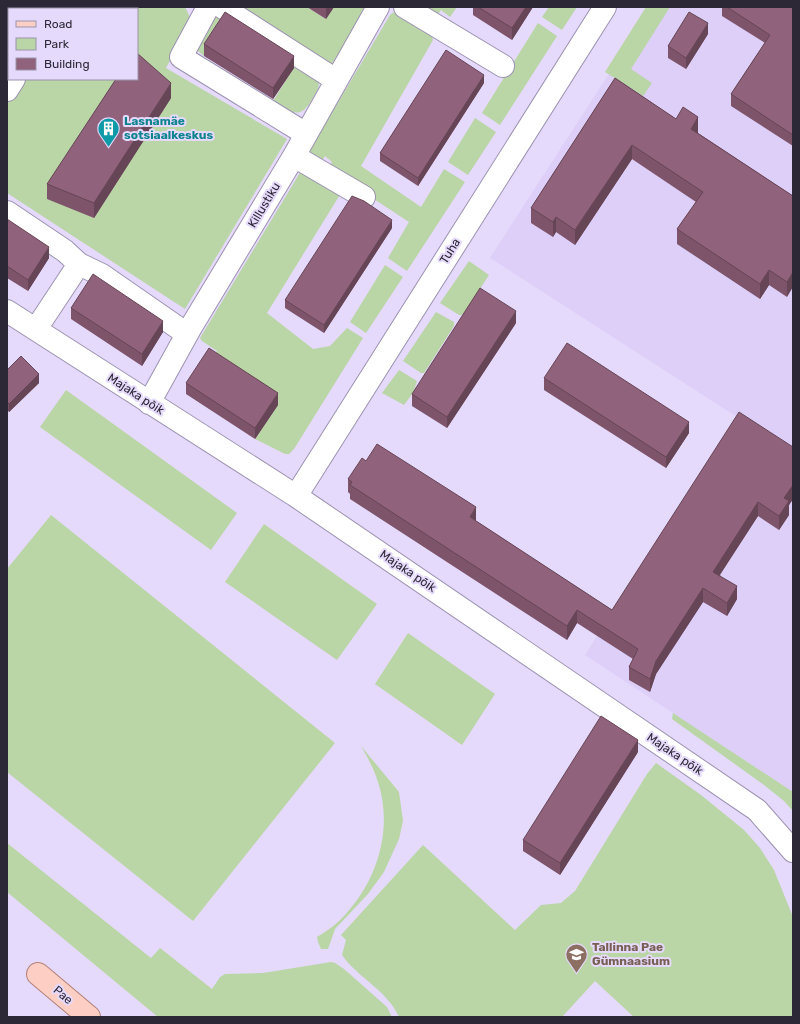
<svg xmlns="http://www.w3.org/2000/svg" width="800" height="1024" font-family="Rubik,sans-serif">
<rect width="100%" height="100%" fill="#e5dafb"/>
<path fill="#ddcff8" d="M652,7H793V792L585,655L737,417L490,258Z"/>
<path fill="#bad5a6" d="M70,7H185L190,17L185,32L166,68L287,139L185,309L7,193V104L23,79H137V9H68Z
M232,7H307L326,19L334,7H367L332,64L324,62Z
M417,7H457L450,17L441,10L435,18Z
M549,7H577L562,30L542,17Z
M646,7H670L631,69L652,83L643,96L605,72Z
M394,12L399,13L431,34L433,40L361,166L421,207L444,169L465,182L407,271L388,258L409,222L328,169L332,162L325,156L320,164L311,156L309,151L390,15Z
M212,17L221,18L226,22L204,56L198,51L196,43Z
M538,23L557,36L500,125L482,113Z
M295,66L319,83C319,90 314,95 311,101C300,121 288,111 273,101Z
M475,118L496,132L468,175L448,162Z
M301,171L341,193L267,313L313,349L330,346L347,328L363,338L294,449L289,454H285L255,439L277,405L211,361L217,351L202,341L200,338Z
M469,261L489,275L463,315H459L440,303Z
M385,265L403,277L366,333L350,322Z
M436,312L454,322V326L424,373H421L403,361Z
M399,370L417,381L413,393L404,405L382,393Z
M66,390L237,513L211,550L40,427Z
M51,515L335,743L193,921L7,772V569Z
M264,524L377,604L337,660L225,582Z
M408,633L495,694L462,745L375,684Z
M673,713L793,792V811L784,801L764,785L672,719Z
M361,746L399,792L403,821L399,839L384,872L368,894L335,929L328,949H321L318,942L317,937C325,932 333,927 340,920C376,885 394,831 378,782C374,769 368,758 361,746Z
M656,763L701,795L744,830L760,848L774,870L793,917V1017H634L595,981L562,1017H399C387,990 358,978 342,955L346,940L341,935L423,845L515,930L541,905L561,903L575,891L647,774Z
M7,843L151,958L160,948L212,989L220,977L225,974L263,973L331,962L335,963L344,969L387,1007L392,1017H158L7,892Z"/>
<g fill="none" stroke-linecap="round" stroke-linejoin="round">
<defs>
<path id="minor" d="M36,7L39,9
M208,7L181,57L306,134
M222,7L336,80
M405,7L503,66
M59,9L60,7
M7,90L14,79
M294,156L364,197
M7,212L65,251L79,264L36,329
M79,264L102,275L187,334
M7,311L296,496L757,810L793,851
M149,403L191,327L294,156L378,7
M296,496L605,7"/>
<path id="major" d="M38,974L89,1017"/>
</defs>
<use href="#minor" stroke="#9c92b1" stroke-width="24"/>
<use href="#major" stroke="#b48078" stroke-width="24"/>
<use href="#minor" stroke="#fff" stroke-width="22"/>
<use href="#major" stroke="#fdcfc4" stroke-width="22"/>
</g>
<path fill="#7d546a" d="M7,7L9,9V48L7,46Z
M307,7H334L326,19Z
M473,7H533L512,40L473,15Z
M722,7H793V146L731,106V94L765,43L722,16Z
M708,34L686,69L668,58V46Z
M204,44L294,68L273,99L204,56Z
M615,78L676,119L698,132V133L793,196L787,297L769,285L760,299L677,244V229L696,202L632,159L575,245L556,232L553,237L531,223V208Z
M484,83L418,186L380,161V153Z
M171,98L94,218L47,199V184Z
M7,219L49,258L28,291L7,278Z
M392,228L324,333L285,308V300Z
M71,308L163,332L142,366L71,319Z
M516,323L447,428L412,406V394Z
M7,370L39,383L9,412L7,410Z
M544,378L689,433L666,468L544,390Z
M186,383L278,405L255,439L186,394Z
M793,447V499L789,505V515L779,530L758,516L720,575L737,599L727,616L703,602L656,674L650,692L629,680V667L633,659L577,623L567,640L350,499V494L348,492V479L476,521L612,610Z
M638,752L560,875L523,851V840Z"/>
<path fill="#664556" d="M326,7H334L326,19Z
M526,7H533L512,40V28Z
M708,23V34L686,69V58Z
M294,56V68L273,99V88Z
M484,75V83L418,186V178Z
M171,83V98L94,218V203Z
M698,117V132L691,144V129Z
M632,145V159L575,245V230Z
M556,217V232L553,237V222Z
M392,220V228L324,333V325Z
M49,247V258L28,291V280Z
M769,270V285L760,299V284Z
M793,272V287L787,297V282Z
M516,311V323L447,428V417Z
M163,321V332L142,366V354Z
M39,374V383L9,412V404Z
M278,393V405L255,439V428Z
M689,422V433L666,468V457Z
M793,485V499L789,505V515L779,530V516L784,498Z
M758,502V516L713,585V572Z
M476,507V521L470,517Z
M737,586V599L727,616V603Z
M703,588V602L656,674L650,692V679L656,661Z
M577,610V623L567,640V626Z
M638,740V752L560,875V863Z"/>
<path fill="#91627b" stroke="#664556" d="M7,7H32L36,9H9V36L7,35Z
M478,7H526L512,28Z
M727,7H793V135L731,94L770,35Z
M225,12L294,56L273,88L204,44Z
M689,12L708,23L686,58L668,46Z
M446,50L484,75L418,178L380,153Z
M137,53L171,83L94,203L47,184L116,79H137Z
M615,78L676,119L683,107L698,117L691,129L793,196V272L787,282L769,270L760,284L677,229L703,192L632,145L575,230L556,217L553,222L531,208Z
M352,196L364,201L392,220L324,325L285,300Z
M7,219L49,247L28,280L7,266Z
M93,274L163,321L142,354L71,308Z
M480,288L516,311L447,417L412,394Z
M567,343L689,422L666,457L544,378Z
M209,348L278,393L255,428L186,383Z
M21,356L39,374L9,404L7,402V370Z
M739,412L793,447V485L784,498L789,501L779,516L758,502L713,572L737,586L727,603L703,588L656,661L650,679L629,667L638,649L577,610L567,626L350,485L352,482L348,479L362,458L366,461L377,444L476,507L470,517L612,610Z
M601,716L638,740L560,863L523,840Z"/>
<defs>
<symbol id="building-pin" viewBox="-11 -11 22 30"><path d="M0 17L-7.5 6A9.5 9.5 0 1 1 7.5 6Z" fill="#0f9aa8" stroke="#e5dafb"/><path d="M-4-6H4V6H1V3H-1V6H-4ZM-2.5-4.3h1.7v1.8h-1.7ZM.8-4.3h1.7v1.8H.8ZM-2.5-1h1.7V.8h-1.7ZM.8-1h1.7V.8H.8Z" fill="#fff"/></symbol>
<symbol id="school-pin" viewBox="-11 -11 22 30"><path d="M0 17L-7.5 6A9.5 9.5 0 1 1 7.5 6Z" fill="#8d6e63" stroke="#e5dafb"/><path d="M0-5L7-2L0 1L-7-2ZM-4 1L0 2.5L4 1V4Q0 6-4 4Z" fill="#fff"/></symbol>
</defs>
<g fill-rule="evenodd">
<use href="#building-pin" x="96" y="116" width="25" height="34"/>
<use href="#school-pin" x="564" y="942" width="25" height="34"/>
</g>
<g text-anchor="middle" dominant-baseline="central" stroke-width="4" stroke-linejoin="round" paint-order="stroke">
<g font-size="12" font-weight="bold" fill="#0d838f" stroke="#e5dafb" text-anchor="start">
<text x="124" y="121">Lasnamäe<tspan x="124" dy="14">sotsiaalkeskus</tspan></text>
</g>
<g font-size="12" fill="#2d2835" stroke="#e5dafb">
<text transform="translate(264 205) rotate(-59)">Killustiku</text>
<text transform="translate(450 251) rotate(-58)">Tuha</text>
<text transform="translate(136 394) rotate(33)">Majaka põik</text>
<text transform="translate(408 571) rotate(34)">Majaka põik</text>
<text transform="translate(675 754) rotate(34)">Majaka põik</text>
<text transform="translate(63 995) rotate(40)">Pae</text>
</g>
<g font-size="12" font-weight="bold" fill="#785e54" stroke="#e5dafb" text-anchor="start">
<text x="592" y="947">Tallinna Pae<tspan x="592" dy="14">Gümnaasium</tspan></text>
</g>
</g>
<rect width="800" height="1024" fill="none" stroke="#2d2835" stroke-width="16"/>
<rect x="8" y="8" width="130" height="72" fill="#e5dafb" stroke="#9b93ac"/>
<rect x="16" y="21" width="20" height="6" fill="#fdcfc4" stroke="#9b93ac"/>
<text x="44" y="28" font-size="12" fill="#2d2835">Road</text>
<rect x="16" y="38" width="20" height="12" fill="#bad5a6" stroke="#9b93ac"/>
<text x="44" y="48" font-size="12" fill="#2d2835">Park</text>
<rect x="16" y="58" width="20" height="12" fill="#91627b" stroke="#9b93ac"/>
<text x="44" y="68" font-size="12" fill="#2d2835">Building</text>
</svg>
